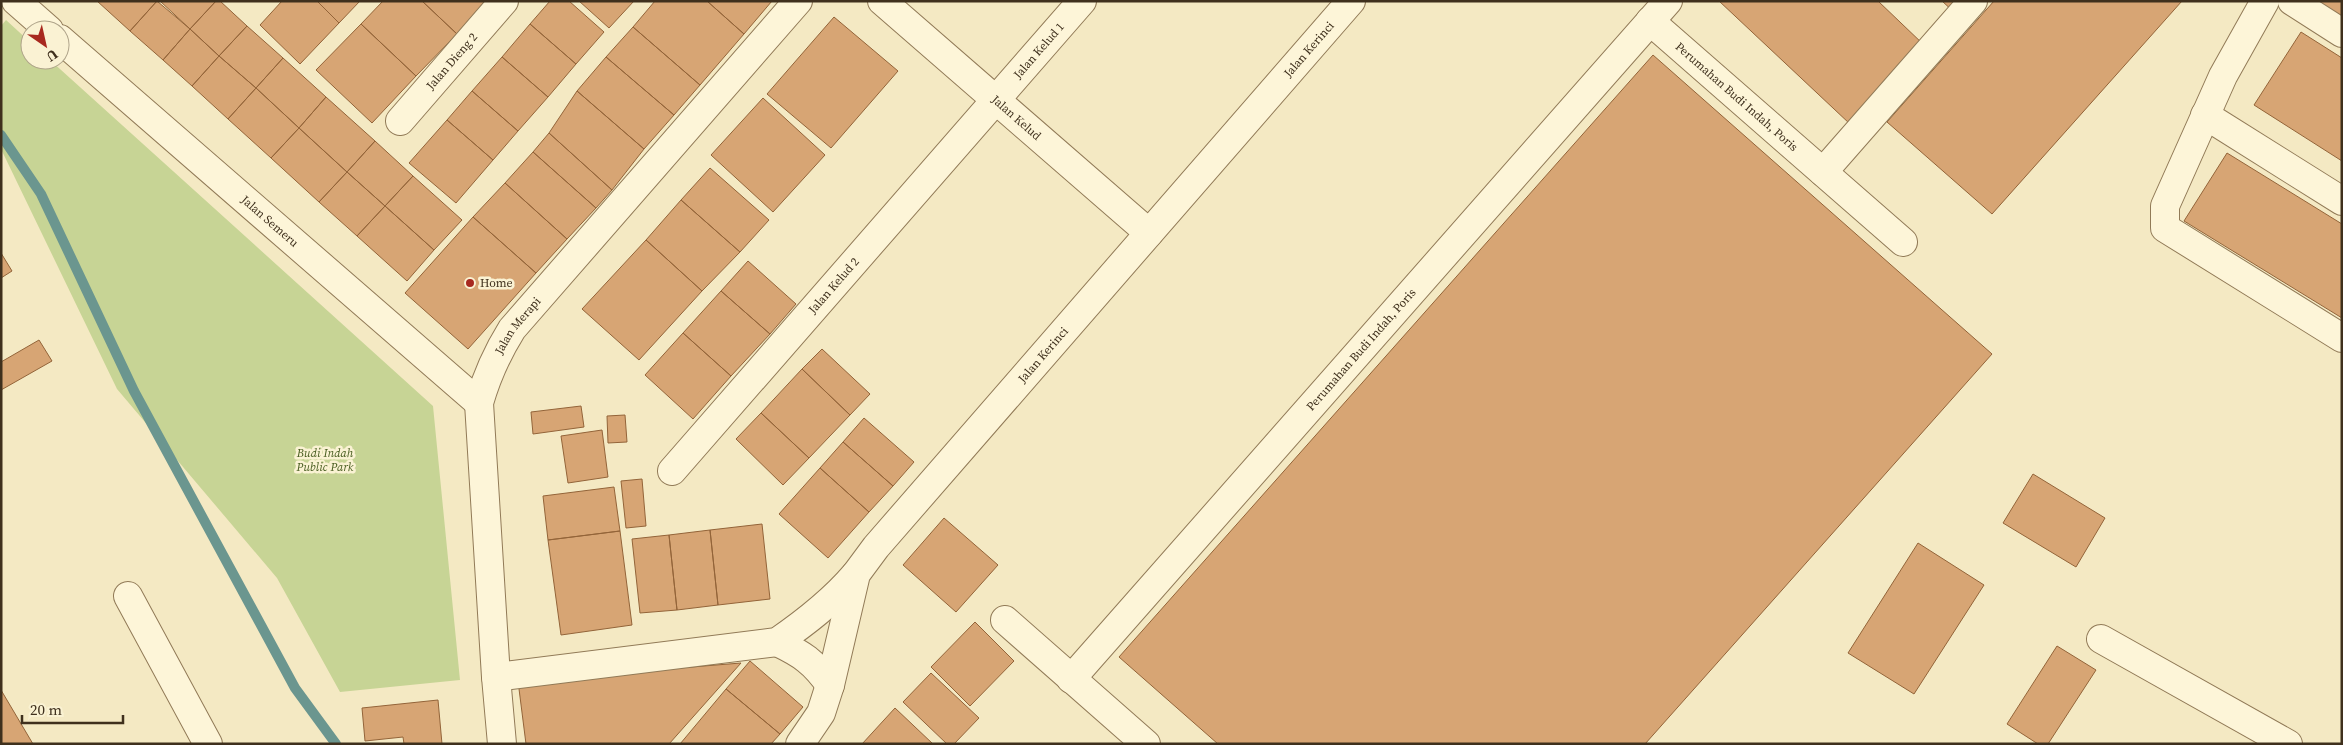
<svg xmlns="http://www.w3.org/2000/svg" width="2343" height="745" font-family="'Source Serif 4',serif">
<rect width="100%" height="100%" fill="#f4e9c3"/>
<path fill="#c7d495" d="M6,20L30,42V60H50L433,406L460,680L340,692L277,578L117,389L1,149V26Z"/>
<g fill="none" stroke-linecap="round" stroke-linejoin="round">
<path stroke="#6b968f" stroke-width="10" d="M1,135L41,194L134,391L295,688L336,744"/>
</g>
<path fill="#d7a574" stroke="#936439" d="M97,1H157L130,31Z
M157,1L190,29L163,60L130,31Z
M160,1H216L190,29Z
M216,1H220L247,26L219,56L190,29Z
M282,1H317L339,23L300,64L260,25Z
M317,1H360L339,23Z
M383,1H422L457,34L416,76L361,24Z
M422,1H488L457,34Z
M550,1H569L604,32L576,64L530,24Z
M579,1H634L609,28Z
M655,1H707L744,34L700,85L633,27Z
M707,1H772L744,34Z
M1719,1H1878L1924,45L1850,124Z
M1942,1H1965L1955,13Z
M1994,1H2182L1992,214L1887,122Z
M2304,1H2342V28Z
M834,17L898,71L831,148L767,94Z
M361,24L416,76L372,123L316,70Z
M530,24L576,64L548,97L502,57Z
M247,26L283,58L256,88L219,56Z
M633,27L700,85L674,115L606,57Z
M190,29L219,56L192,86L163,60Z
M2301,32L2342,58V161L2254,105Z
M1653,55L1992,354L1645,744H1218L1119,657Z
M219,56L256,88L228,119L192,86Z
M502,57L548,97L518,131L472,91Z
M606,57L674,115L644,149L577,91Z
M283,58L326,97L299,128L256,88Z
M256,88L299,128L271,158L228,119Z
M472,91L518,131L493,160L447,120Z
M577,91L644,149L612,190L549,133Z
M326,97L375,141L347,172L299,128Z
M763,98L825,155L773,212L711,155Z
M447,120L493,160L456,203L409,163Z
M299,128L347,172L319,202L271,158Z
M549,133L612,190L596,208L533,152Z
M375,141L413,176L385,206L347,172Z
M533,152L596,208L567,239L505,183Z
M2227,153L2342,224V318L2184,221Z
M710,168L769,220L740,252L681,200Z
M347,172L385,206L357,236L319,202Z
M413,176L462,220L434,250L385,206Z
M505,183L567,239L536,273L473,217Z
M681,200L740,252L702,291L646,240Z
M385,206L434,250L407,281L357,236Z
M473,217L536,273L468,349L405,293Z
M646,240L702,291L639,360L582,309Z
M1,253L12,271L1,278Z
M748,261L796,304L770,334L721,291Z
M721,291L770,334L731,376L683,333Z
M683,333L731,376L693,419L645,375Z
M39,340L52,361L1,390V362Z
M822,349L870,394L850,415L802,369Z
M802,369L850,415L809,458L761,413Z
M581,406L584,427L533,434L531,412Z
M761,413L809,458L783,485L736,439Z
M625,415L627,442L608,443L607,416Z
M864,418L914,462L893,486L843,442Z
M602,430L608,477L568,483L561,436Z
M843,442L893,486L869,512L820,468Z
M820,468L869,512L828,558L779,514Z
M2033,474L2105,518L2076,567L2003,523Z
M642,479L646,526L626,528L621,481Z
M614,487L620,531L548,540L543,496Z
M944,518L998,565L956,612L903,565Z
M762,524L770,599L718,605L710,530Z
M710,530L718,605L677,610L669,535Z
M620,531L632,625L561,635L548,540Z
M669,535L677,610L640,613L632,539Z
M1918,543L1984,585L1914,694L1848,653Z
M975,622L1014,661L970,706L931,667Z
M2057,646L2096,670L2048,744H2038L2007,724Z
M750,661L803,707L780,734L726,689Z
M741,663L669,744H526L518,681Z
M931,673L979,718L954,744H947L903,702Z
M726,689L780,734L771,744H680Z
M1,690L33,744H1Z
M438,700L442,744H404L403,737L365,741L362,708Z
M895,708L933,744H862Z"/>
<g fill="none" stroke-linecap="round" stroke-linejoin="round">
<defs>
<g id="minor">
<path d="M16,1L49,30"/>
<path id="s1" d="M882,1L1149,233"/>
<path d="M2265,1L2223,76L2165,206V228L2342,338"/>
<path d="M2292,1L2342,33"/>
<path id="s2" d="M1650,21L1903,242"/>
<path id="s3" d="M60,39L479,403"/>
<path d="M2205,115L2342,201"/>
<path id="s4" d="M400,121L504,1"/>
<path d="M1823,172L1973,1"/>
<path id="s5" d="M672,471L1082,1"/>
<path d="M128,596L208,744"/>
<path d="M1005,620L1146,744"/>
<path d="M2101,639L2288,744"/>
<path d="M777,642C802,654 814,662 830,685"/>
<path d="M496,677L777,642C806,622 832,602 855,575"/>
<path id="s6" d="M1071,679L1668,1"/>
<path id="s7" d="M502,744L496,677L479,403C487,375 497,353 512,329L798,1"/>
<path id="s8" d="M800,744L821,713L830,685L856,574L876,547L1351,1"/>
</g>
</defs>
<use href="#minor" stroke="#917a57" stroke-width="30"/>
<use href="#minor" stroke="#fdf5d8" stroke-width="28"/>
</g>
<circle fill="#a8291f" stroke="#faf2d3" stroke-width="2" cx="470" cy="283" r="5"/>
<g text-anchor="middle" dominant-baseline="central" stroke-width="5" stroke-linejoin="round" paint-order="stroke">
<g font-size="12" fill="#3f301d" stroke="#faf2d3">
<text stroke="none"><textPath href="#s8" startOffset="874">Jalan Kerinci</textPath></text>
<text stroke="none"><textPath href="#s5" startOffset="558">Jalan Kelud 1</textPath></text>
<text stroke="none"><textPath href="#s4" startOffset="79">Jalan Dieng 2</textPath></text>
<text stroke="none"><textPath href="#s2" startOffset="115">Perumahan Budi Indah, Poris</textPath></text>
<text stroke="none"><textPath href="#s1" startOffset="178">Jalan Kelud</textPath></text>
<text stroke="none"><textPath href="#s3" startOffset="278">Jalan Semeru</textPath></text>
<text stroke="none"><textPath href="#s5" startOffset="246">Jalan Kelud 2</textPath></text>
<text stroke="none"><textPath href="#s7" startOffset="429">Jalan Merapi</textPath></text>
<text stroke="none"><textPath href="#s6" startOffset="439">Perumahan Budi Indah, Poris</textPath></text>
<text stroke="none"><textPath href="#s8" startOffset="469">Jalan Kerinci</textPath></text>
</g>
<g font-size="12" fill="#3f301d" stroke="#faf2d3" text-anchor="start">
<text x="480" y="283">Home</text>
</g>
<g font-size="12" font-style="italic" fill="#495e21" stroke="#faf2d3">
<text x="325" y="453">Budi Indah<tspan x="325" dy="14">Public Park</tspan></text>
</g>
</g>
<rect width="2343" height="745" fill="none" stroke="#3f301d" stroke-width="5"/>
<g transform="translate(45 45) rotate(146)"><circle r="24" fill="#faf2d3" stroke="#afa48a"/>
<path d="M0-4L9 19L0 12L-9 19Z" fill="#a8291f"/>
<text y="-8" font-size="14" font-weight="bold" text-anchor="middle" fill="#3f301d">U</text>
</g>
<path d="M22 715v8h101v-8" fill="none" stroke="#3f301d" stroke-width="2.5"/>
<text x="30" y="715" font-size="15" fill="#3f301d" stroke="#faf2d3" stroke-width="4" paint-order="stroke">20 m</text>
</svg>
